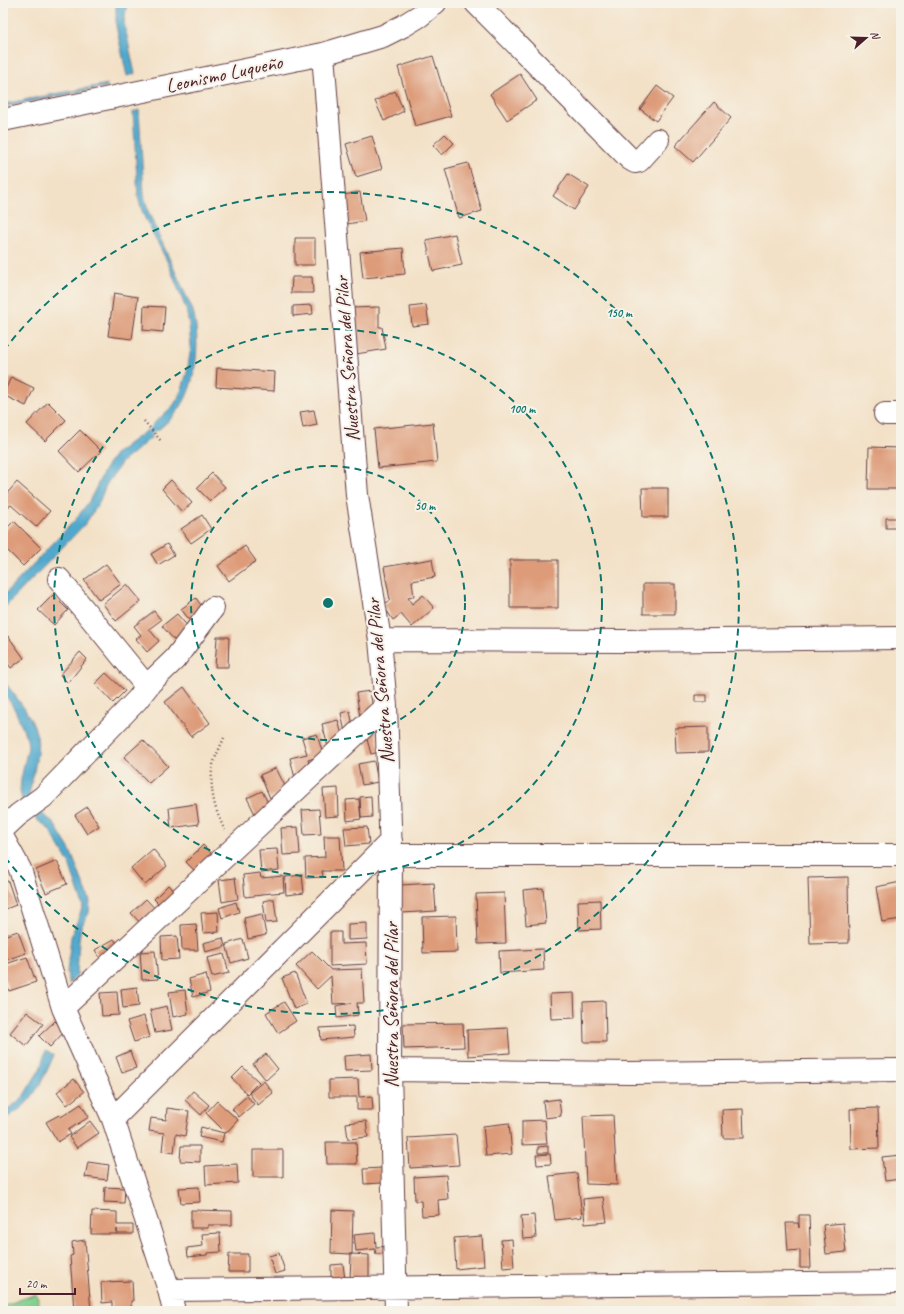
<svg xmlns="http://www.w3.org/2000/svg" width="904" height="1314" font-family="Caveat,sans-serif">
<rect width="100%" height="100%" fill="#f7f3e8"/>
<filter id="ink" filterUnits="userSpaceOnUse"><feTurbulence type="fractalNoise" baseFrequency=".025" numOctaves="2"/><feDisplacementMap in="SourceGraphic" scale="8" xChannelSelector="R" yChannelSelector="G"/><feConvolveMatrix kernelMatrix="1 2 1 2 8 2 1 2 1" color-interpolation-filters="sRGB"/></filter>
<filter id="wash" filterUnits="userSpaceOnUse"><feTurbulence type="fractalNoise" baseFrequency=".012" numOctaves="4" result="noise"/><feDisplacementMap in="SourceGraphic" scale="16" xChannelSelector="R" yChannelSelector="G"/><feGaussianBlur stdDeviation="0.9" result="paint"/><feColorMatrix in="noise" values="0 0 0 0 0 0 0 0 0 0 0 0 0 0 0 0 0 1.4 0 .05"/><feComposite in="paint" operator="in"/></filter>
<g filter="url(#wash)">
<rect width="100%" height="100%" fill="#f3e1c7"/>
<path fill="#82d191" stroke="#66785e" d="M36,1294L42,1311H3V1306Z"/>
<path fill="#50a9cd" stroke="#4d647c" d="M116,3H127L124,22L135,74L127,76L116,26Z
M124,81L125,83L3,107V104Z
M139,110L144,195L148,211L193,311C201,341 197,387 177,412C172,419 163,425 157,431L152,425L173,406L180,395L187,373L191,347L189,324L186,309L168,263L143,214L138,197L133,112Z
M147,430L152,437L122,462L106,485L98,505L85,524L3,609V596L76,519L90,500L105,469L115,454Z
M3,680C16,697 32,715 37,736C40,750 32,780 29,795L40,812L53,822L70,850L90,901L89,913L81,927L79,940L77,976L69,984L67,972L71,937L83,906L69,863L49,829L28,813L22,800L20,791L21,779L28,747L27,739L15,710L3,691Z
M46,1050L54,1055C46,1073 37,1095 21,1108C16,1112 9,1116 3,1120V1112L21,1100L40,1069Z"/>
<path fill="#f3e1c7" d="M124,79L126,80L127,83L108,88L107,82Z"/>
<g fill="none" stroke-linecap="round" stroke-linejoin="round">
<path stroke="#50a9cd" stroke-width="5.5" d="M145,437L158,424"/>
</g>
<g id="blocks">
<path fill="#dd9b79" d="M433,56L451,116L415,126L398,67Z
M520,74L537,100L507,120L490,94Z
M657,86L673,98L656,121L640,109Z
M395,91L404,111L384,121L375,101Z
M714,102L731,118L693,162L675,146Z
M445,134L454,143L442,155L433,145Z
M372,136L382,169L356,177L346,144Z
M468,163L482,211L459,218L445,169Z
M568,174L589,187L574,210L553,196Z
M360,192L365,221L347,224L343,195Z
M455,234L462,265L433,271L426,240Z
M295,238H315V265H295Z
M403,248L405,274L363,278L360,252Z
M292,277H312L313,293H291Z
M114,293L138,297L132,339L108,336Z
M312,305L313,314L293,316V306Z
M426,305L429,324L412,326L410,307Z
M144,306L165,307L163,332L143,330Z
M379,307V327H382L386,349L356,354L351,308Z
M217,368L275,372L274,391L216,387Z
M11,377L34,388L26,406L3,395Z
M48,402L66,420L45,441L27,424Z
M314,410L317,425L303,428L300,412Z
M433,423L437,462L378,468L374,429Z
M80,430L101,451L79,472L59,451Z
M869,447L901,448L900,489H868Z
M212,473L225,487L210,501L197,488Z
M171,480L192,503L182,512L162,489Z
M17,482L50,511L36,527L11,505L8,507L3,502V498Z
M642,488H668V517H643Z
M202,515L211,529L191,543L181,529Z
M886,518H900V528H886Z
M14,521L41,548L23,566L3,546V532Z
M167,544L174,555L158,565L151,554Z
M245,546L256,561L229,581L218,566Z
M432,559L435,577L412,581L414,597L408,598L412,604L423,595L434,608L412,627L401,614L393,620L383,605L390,600L384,567Z
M510,560H558V608H510Z
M106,564L121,584L99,600L84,580Z
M127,584L141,601L116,621L103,604Z
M643,584H675V614H643Z
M53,595L68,610L54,625L38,610Z
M196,598L205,611L191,622L181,609Z
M154,611L161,620L149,629L159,641L147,652L136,639L141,635L134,626Z
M177,614L190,629L175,641L162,626Z
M8,636L24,658L11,668L3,657V640Z
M217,637H229L228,667H215Z
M80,652L87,659L68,683L60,675Z
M106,673L125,691L113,703L95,684Z
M184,687L210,723L191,737L165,702Z
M370,691L374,715L360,717L356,693Z
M695,695H707V702H695Z
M350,711L354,732L345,733L341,713Z
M338,720L344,743L328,747L322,724Z
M708,727V752L676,753L675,728Z
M375,729L380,752L371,754L365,732Z
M317,734L323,755L308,760L312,774L295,778L290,758L307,754L302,738Z
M143,740L168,766L149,783L124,757Z
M374,761L378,782L362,785L358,764Z
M276,768L287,790L270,798L260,775Z
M338,788L339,816L325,817L323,789Z
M262,791L272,811L257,818L247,798Z
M371,796L372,817L361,818L360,797Z
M359,799L361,819L347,821L346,800Z
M196,804L199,824L171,828L169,808Z
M87,807L99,826L87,834L75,815Z
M319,809L321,834L304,835L302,810Z
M298,827L300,854L283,855L281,828Z
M367,827L369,844L346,846L344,828Z
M324,836H340L342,871H322L323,877L306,878L305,858L325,857Z
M203,845L216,858L199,875L186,862Z
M153,849L167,866L145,885L131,868Z
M277,849L279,870L261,872L259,850Z
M57,861L67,884L46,893L36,870Z
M260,873L261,878L283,876L284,892L262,894V895L245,897L243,875Z
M302,875L304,893L286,895L285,877Z
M848,877L849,943L810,944L808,878Z
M235,878L238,899L222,902L219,880Z
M8,881L16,905L3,910V882Z
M901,882V919L882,922L876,887Z
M434,883L436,911L402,913L401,885Z
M168,885L180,898L166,911L154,899Z
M543,888L546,923L526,925L523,890Z
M504,893L506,943L478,944L476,894Z
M146,899L158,912L143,926L131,913Z
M274,899L277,922L266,923L263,901Z
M600,900L601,929L579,930L578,901Z
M236,902L239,912L222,918L219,908Z
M218,912L219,932L203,933L201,913Z
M262,914L266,935L248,939L244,918Z
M456,916L457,952L423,953L422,917Z
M367,923V939L348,940V924Z
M196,924L198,950H182L181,925Z
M18,931L26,953L3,961V936Z
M330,932H341V944L366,943L367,964L330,966Z
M177,936L179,959L162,960L161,937Z
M223,938L225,947L205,952L203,943Z
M114,939L122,951L103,963L95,950Z
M243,939L248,958L231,963L226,944Z
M543,949L544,970L500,973L499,951Z
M155,951L158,979L142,980L140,952Z
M312,951L331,970L362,969L364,1003H357L358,1015L337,1018L336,1006L352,1003L333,1004L331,976L317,989L296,966Z
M224,954L229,973L212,977L207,958Z
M27,957L36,982L9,991L3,974V965Z
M295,973L307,1004L294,1009L282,978Z
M206,974L210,992L193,997L189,979Z
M137,987L139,1006L123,1008L121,989Z
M185,990L188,1014L173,1017L169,992Z
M117,992L119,1015L102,1016L100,993Z
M574,993L575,1018L551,1019L550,994Z
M605,1001L606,1042H584L583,1002Z
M284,1002L296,1021L278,1033L266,1013Z
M167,1006L172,1030L155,1033L150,1010Z
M27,1012L43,1024L26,1046L10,1033Z
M144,1016L150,1037L134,1042L127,1021Z
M55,1021L65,1031L50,1047L39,1036Z
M463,1023L464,1047L404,1049L403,1024Z
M353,1026L354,1037L321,1040L320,1028Z
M508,1028L510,1053L468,1056L467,1030Z
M130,1051L136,1068L122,1073L116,1057Z
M266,1054L278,1069L266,1080L253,1064Z
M371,1054L372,1070L345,1071L344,1056Z
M243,1067L259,1082L247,1094L232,1078Z
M74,1079L84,1092L67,1105L57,1092Z
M358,1079L359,1097L372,1096L373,1110H357V1097H329V1080Z
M264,1081L273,1093L258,1105L249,1093Z
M193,1091L209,1105L201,1115L185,1100Z
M247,1096L254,1104L239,1117L232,1109Z
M559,1099L561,1116L545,1118L543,1101Z
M217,1101L238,1120L226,1133L206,1113Z
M81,1104L89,1117L68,1130L71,1134L58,1142L46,1122L59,1115L61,1117Z
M167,1108L189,1111L185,1136L176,1134L174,1153L162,1151L164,1133L149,1131L151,1118L166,1120Z
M878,1108L879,1148L851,1149L850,1109Z
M743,1109L744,1138H723L722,1110Z
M613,1115L617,1185L586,1184L583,1116Z
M545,1120L547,1144L522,1145V1121Z
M90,1121L99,1133L77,1148L69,1137Z
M366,1121L368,1137L348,1139L346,1123Z
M509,1123L512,1154L486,1156L483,1126Z
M201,1127L224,1133L222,1142L199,1137Z
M456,1135L459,1165L410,1168L408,1138Z
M326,1142H356L357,1164H327Z
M181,1146H200V1162L180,1161Z
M548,1146V1153H538V1147Z
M253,1150H283V1177H253Z
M550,1154L551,1164L537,1165L536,1155Z
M901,1155V1179L885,1181L882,1157Z
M88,1162L109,1165L107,1180L85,1177Z
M237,1164L238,1183L206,1185L205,1166Z
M382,1168V1183L364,1184L363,1169Z
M577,1173L582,1217L555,1220L549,1176Z
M446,1175L448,1199L438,1200L439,1215L422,1216L421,1201H415L414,1177Z
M105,1187L125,1188L124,1203L104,1202Z
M199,1187L200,1202L181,1203L179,1188Z
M603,1197L607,1222L585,1224L583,1199Z
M191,1210L232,1211V1225H208V1228H191Z
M332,1210L353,1211L352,1254L331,1253Z
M92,1211L117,1212V1225H133V1234H117V1229V1234H91Z
M534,1215L536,1238L523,1239L521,1216Z
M799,1215H809L811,1268H800V1250L788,1251L786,1223H798L799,1228Z
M843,1223L846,1252L826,1254L823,1225Z
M220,1233L221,1252L207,1253V1255L188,1257L187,1248L203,1246L202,1234Z
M375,1233L376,1247L393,1246V1253L376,1254L375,1249L356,1251L354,1235Z
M482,1236L484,1266L456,1269L454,1238Z
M512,1239L514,1267L503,1268L501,1240Z
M85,1240L91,1311H74L70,1256L73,1255L72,1242Z
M279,1253L285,1271L275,1274L269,1256Z
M229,1254H248V1272H228Z
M351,1254L369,1255V1280H350Z
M343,1264L345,1280L331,1281V1265Z
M132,1281L133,1301H131V1311H112V1302L102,1303L101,1282Z"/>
</g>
</g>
<g filter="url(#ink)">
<use href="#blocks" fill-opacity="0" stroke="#633c42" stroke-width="1"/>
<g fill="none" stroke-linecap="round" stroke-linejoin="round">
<defs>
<path id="minor" d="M476,3L630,159L635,162L639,161L658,140
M323,54L357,495L380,640L386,706L391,855L390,1070L396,1311
M3,120L323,54L383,36L403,26L421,15L435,3
M885,414H901
M59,579L147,687
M380,640L622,641L901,638
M3,829L18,815L43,797L137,700L151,682L175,659L213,608
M3,838L20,869L63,1008L113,1119L169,1290L174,1311
M391,855H901
M63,1008L386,706
M390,1070L630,1073L901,1070
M113,1119L391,841
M169,1290L901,1282"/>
</defs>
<use href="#minor" stroke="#633c42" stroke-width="24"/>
<path stroke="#633c42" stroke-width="2.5" stroke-dasharray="1 3" stroke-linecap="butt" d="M144,421L161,441
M224,738C220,748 213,760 212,770C210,791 215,812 225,830"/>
<use href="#minor" stroke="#fff" stroke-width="22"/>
</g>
</g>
<g fill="none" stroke="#0f766e" stroke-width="2" stroke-dasharray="7 5">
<circle cx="328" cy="603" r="137"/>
<circle cx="328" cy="603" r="274"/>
<path d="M4 350A411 411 0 1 1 4 856"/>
</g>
<g text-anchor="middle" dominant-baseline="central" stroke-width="4" stroke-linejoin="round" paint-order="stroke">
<g font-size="20" fill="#4a1f2b" stroke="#f7f3e8">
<text transform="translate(224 74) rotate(-12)">Leonismo Luqueño</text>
<text transform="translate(347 359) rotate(-94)">Nuestra Señora del Pilar</text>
<text transform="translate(380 681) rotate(-95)">Nuestra Señora del Pilar</text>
<text transform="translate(391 1005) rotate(-90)">Nuestra Señora del Pilar</text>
</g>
</g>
<circle cx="328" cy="603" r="6" fill="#0f766e" stroke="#f7f3e8" stroke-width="2"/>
<g font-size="12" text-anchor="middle" font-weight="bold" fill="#0f766e" stroke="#f7f3e8" stroke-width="4" stroke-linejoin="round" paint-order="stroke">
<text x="619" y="317">150 m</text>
<text x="522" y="413">100 m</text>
<text x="425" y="510">50 m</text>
</g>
<rect width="904" height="1314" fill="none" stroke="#f7f3e8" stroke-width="16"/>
<g transform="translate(866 38) rotate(70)" stroke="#f7f3e8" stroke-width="3" paint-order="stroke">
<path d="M0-3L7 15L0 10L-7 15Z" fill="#4a1f2b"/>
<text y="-6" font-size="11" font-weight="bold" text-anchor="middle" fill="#4a1f2b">N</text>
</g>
<path d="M20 1288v6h55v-6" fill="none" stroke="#4a1f2b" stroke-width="2"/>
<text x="26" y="1288" font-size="12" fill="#4a1f2b" stroke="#f7f3e8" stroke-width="3" paint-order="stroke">20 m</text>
</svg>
